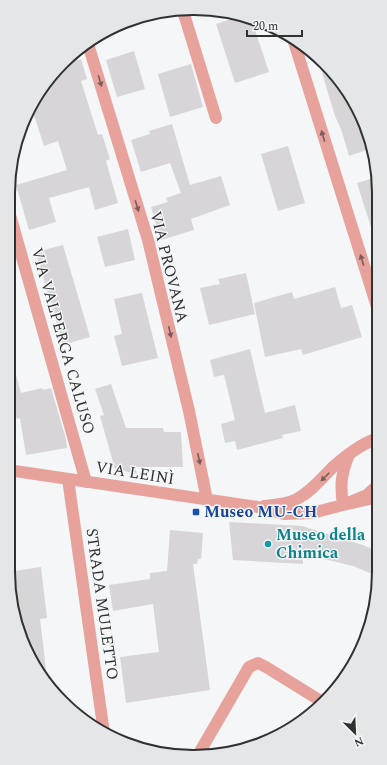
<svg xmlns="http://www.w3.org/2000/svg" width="387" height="765" font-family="Spectral,serif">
<rect width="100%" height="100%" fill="#f4f6f8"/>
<path fill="#d7d5d7" d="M237,17L252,21L269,72L235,83L216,24Z
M134,51L145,89L117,97L106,60Z
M81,59L87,79L81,81L98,135L102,134L110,159L106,161L118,203L95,210L89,187L49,198L56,222L29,230L16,185L67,170L58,141L44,146L31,106L63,65Z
M319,63L341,81L362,117L372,148L349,156L341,129L335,116Z
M191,64L203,107L170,117L158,74Z
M172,124L190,185L221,176L230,205L191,219L194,230L161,240L151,207L168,202L166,198L181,193L170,163L141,172L131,140L150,134L149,131Z
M288,146L305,203L278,211L261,154Z
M373,178L375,183H377L378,237H374L357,183Z
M128,229L135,260L105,267L97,237Z
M63,245L90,337L63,345L36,252Z
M246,273L255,314L209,325L200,288L220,284L218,279Z
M335,287L341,308L352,305L362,337L303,355L301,349L265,357L254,303L292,292L294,299Z
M142,293L158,358L122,366L114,336L122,334L114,299Z
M250,349L265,413L295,405L301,431L282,435L283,438L237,450L235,441L225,443L221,424L235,420L224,375L214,377L210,360Z
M8,364H13L21,393L42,388L43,390L51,388L66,439L67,448L26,455L20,418L17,419L14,411L8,413Z
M111,384L126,428H163L164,432H181L183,467H135L137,474L115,469L100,416L104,415L95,389Z
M229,522L302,526L363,545L379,552V577L353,566L303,554V564L233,560Z
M170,530L203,533L201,559H198L197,564H193L210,690L126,703L120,657L159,652L153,604L113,611L109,585L150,579V573L167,571Z
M41,567L47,618L40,619L48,686L18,631L8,572Z"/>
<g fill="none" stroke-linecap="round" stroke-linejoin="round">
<path stroke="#e8a29c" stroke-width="12" d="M183,11L216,118
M294,42L378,310
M88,44L148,240L189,411L207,500
M8,208L86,482
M349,455C341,474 340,485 343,505L378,497
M8,470L258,507L284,514L312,513L343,505L367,495L378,485
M68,479L104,733
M264,506C275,505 288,504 297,499C312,491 322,478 334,466C348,454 361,444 378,438
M198,755L249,667L258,663L266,667L324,703"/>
</g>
<defs><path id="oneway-solid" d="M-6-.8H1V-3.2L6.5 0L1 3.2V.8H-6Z"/></defs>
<g fill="#7a5e5c">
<use href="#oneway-solid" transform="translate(100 81) rotate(73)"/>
<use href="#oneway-solid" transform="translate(323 136) rotate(-107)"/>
<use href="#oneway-solid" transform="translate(137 206) rotate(73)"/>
<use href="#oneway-solid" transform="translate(362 260) rotate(-107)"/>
<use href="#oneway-solid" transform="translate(170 332) rotate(77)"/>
<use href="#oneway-solid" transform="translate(199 459) rotate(78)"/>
<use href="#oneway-solid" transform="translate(325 477) rotate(135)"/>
</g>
<rect fill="#1a4fb4" stroke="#f4f6f8" stroke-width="1.5" x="192" y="508" width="8" height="8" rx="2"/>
<circle fill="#0f9aa8" stroke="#f4f6f8" stroke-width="1.5" cx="268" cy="544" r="4"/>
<g text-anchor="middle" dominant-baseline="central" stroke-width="3" stroke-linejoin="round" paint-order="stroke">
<g font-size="16" fill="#303131" stroke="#f4f6f8">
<text transform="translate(169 267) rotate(76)">VIA PROVANA</text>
<text transform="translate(63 341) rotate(74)">VIA VALPERGA CALUSO</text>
<text transform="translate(135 473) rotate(9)">VIA LEINÌ</text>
<text transform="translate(102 604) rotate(82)">STRADA MULETTO</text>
</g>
<g font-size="16" font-weight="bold" fill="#164399" stroke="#f4f6f8" text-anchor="start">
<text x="204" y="512">Museo MU-CH</text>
</g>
<g font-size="16" font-weight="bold" fill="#0d838f" stroke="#f4f6f8" text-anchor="start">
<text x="276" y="535">Museo della<tspan x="276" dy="18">Chimica</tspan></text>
</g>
</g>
<path d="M0 0H387V765H0ZM193 15H194A178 178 0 0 1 372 193V572A178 178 0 0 1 194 750H193A178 178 0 0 1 15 572V193A178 178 0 0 1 193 15Z" fill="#e4e6e8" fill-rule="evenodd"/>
<path fill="none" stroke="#303131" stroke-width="2" d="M193 15H194A178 178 0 0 1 372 193V572A178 178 0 0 1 194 750H193A178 178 0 0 1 15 572V193A178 178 0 0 1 193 15Z"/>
<g transform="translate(355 733) rotate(156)" stroke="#f4f6f8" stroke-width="3" paint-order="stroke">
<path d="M0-3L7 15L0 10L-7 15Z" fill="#303131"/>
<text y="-6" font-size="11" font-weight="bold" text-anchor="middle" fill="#303131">N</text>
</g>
<path d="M247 30v6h55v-6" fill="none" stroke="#303131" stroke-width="2"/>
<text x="253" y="30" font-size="12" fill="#303131" stroke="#f4f6f8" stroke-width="3" paint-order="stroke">20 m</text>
</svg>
